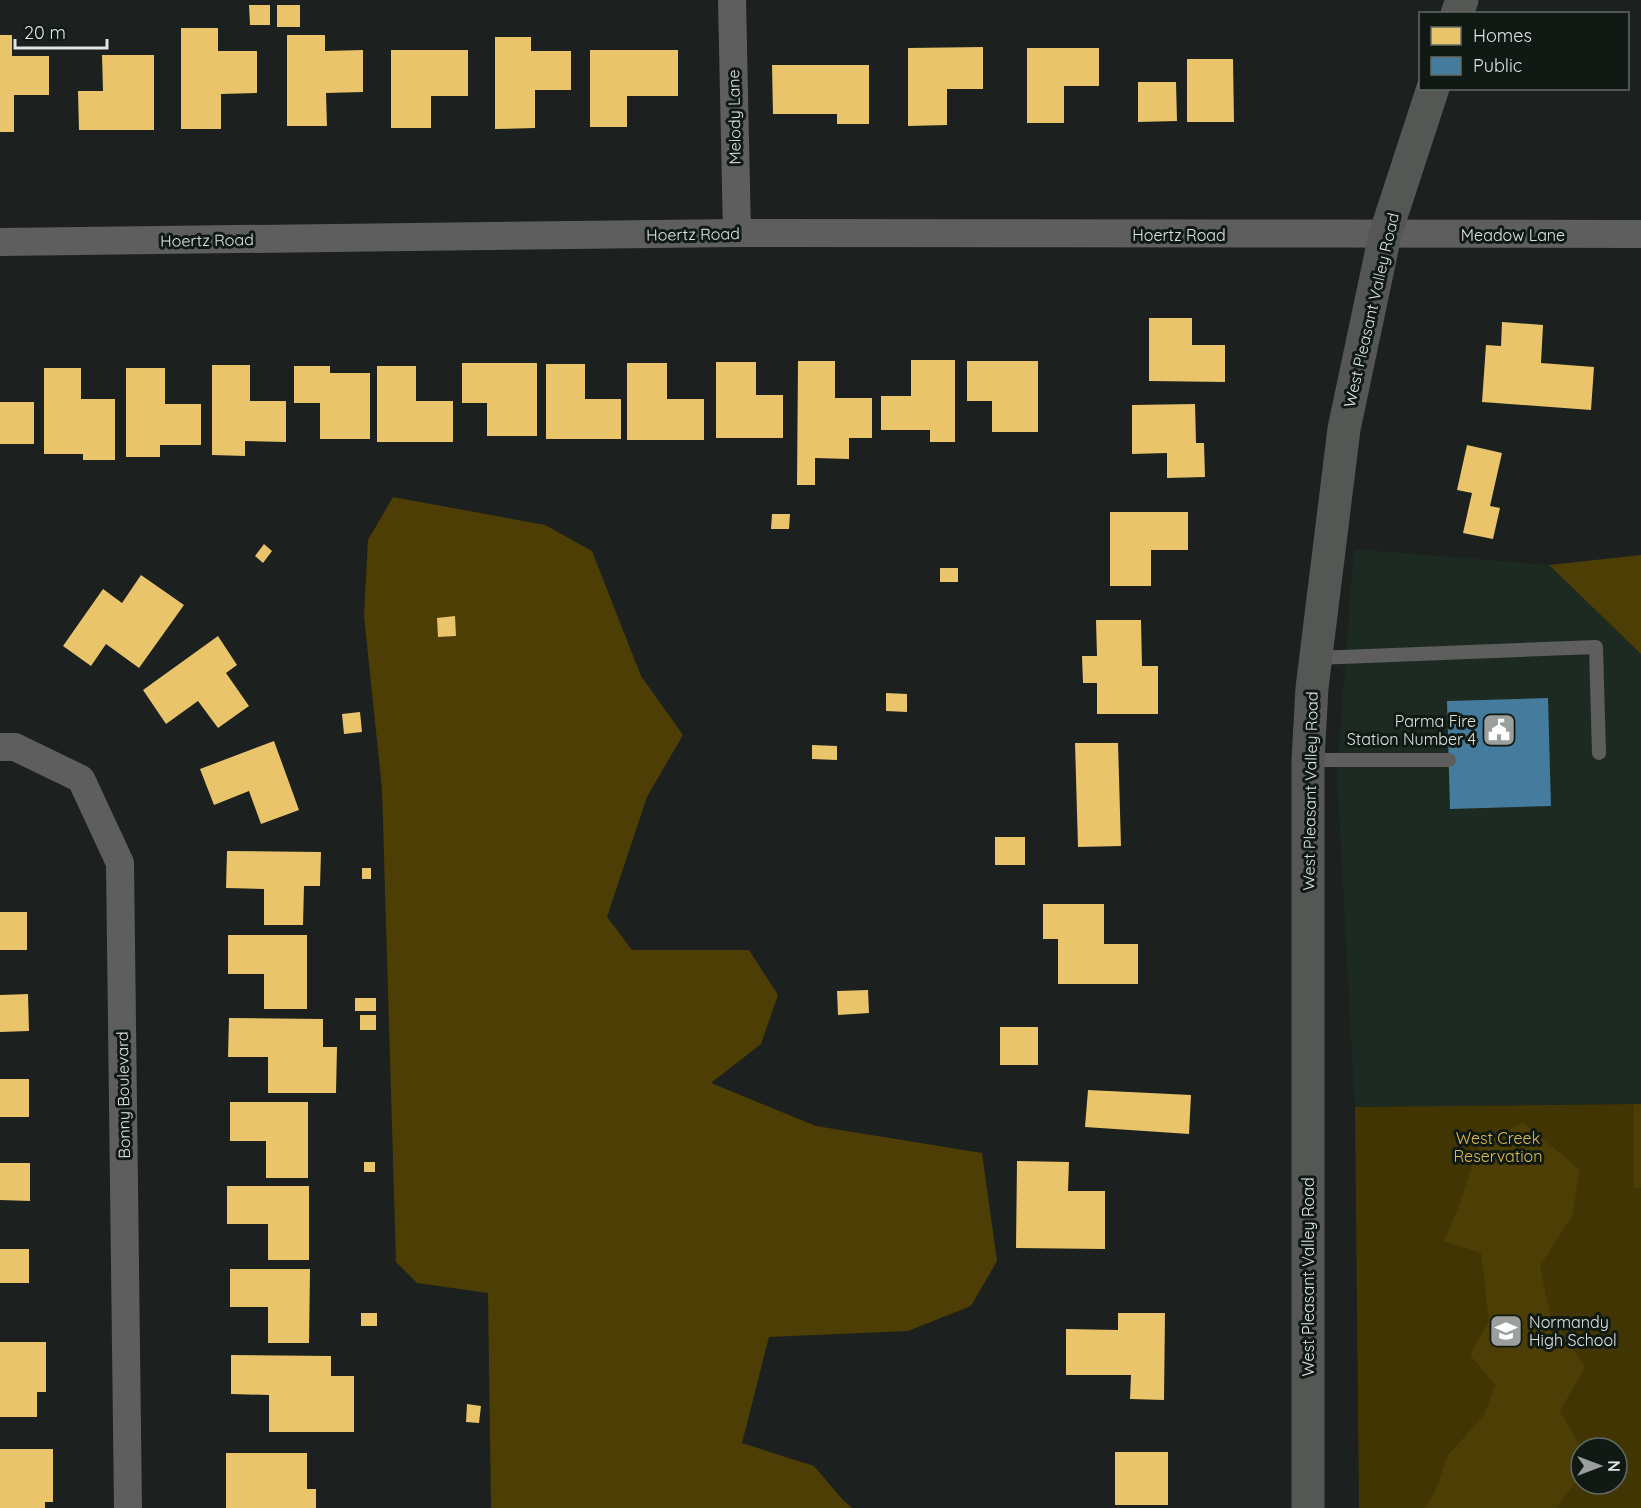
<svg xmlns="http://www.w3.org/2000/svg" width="1641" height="1508" viewBox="0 0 1641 1508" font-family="Quicksand,sans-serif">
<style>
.built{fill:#1c2a22}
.green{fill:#423504;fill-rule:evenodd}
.forest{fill:#4d3e05}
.homes{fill:#e9c46a}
.public{fill:#457b9d}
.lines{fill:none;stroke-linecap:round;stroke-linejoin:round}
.service{stroke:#5d5e5d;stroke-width:14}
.minor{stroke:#5d5e5d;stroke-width:28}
.secondary{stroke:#555755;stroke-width:33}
.labels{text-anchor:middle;stroke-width:6;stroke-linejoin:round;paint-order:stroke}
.street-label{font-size:16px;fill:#dfe5e2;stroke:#101914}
.poi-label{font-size:16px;fill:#dfe5e2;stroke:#101914;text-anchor:end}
.park-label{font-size:16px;fill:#debc53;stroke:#101914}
</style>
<rect width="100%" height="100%" fill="#1c201e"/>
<polygon class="built" points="1354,549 1549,565 1641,654 1641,1104 1355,1107 1337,775"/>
<path class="green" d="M1641,1104V1508H1359L1355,1107ZM1581,1448H1617V1484H1581Z"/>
<g class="forest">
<polygon points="393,497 545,525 592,551 641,676 683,735 647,797 607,917 632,950 749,950 778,995 761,1044 711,1083 816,1126 982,1153 997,1261 971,1306 908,1331 769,1337 742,1443 814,1466 843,1500 852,1508 491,1508 488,1293 417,1283 396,1262 382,789 364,616 368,540"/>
<polygon points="1641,555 1641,654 1549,565"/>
<polygon points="1641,1104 1641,1188 1634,1188 1634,1104"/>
<polygon points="1523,1122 1580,1170 1572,1216 1540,1266 1550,1315 1585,1367 1560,1411 1581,1448 1581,1474 1557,1508 1425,1508 1434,1494 1448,1455 1484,1415 1495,1385 1470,1355 1489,1321 1481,1253 1444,1241 1460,1203 1478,1148"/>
</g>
<g class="homes">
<polygon points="249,5 270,5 270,25 250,25"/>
<rect x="277" y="5" width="23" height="22"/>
<polygon points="181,28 218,28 218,51 257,51 257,93 221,94 221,129 181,129"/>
<polygon points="0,35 12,35 12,56 49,56 49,95 14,95 14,132 0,132"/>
<polygon points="287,35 325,35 325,51 363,50 363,92 326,93 327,126 287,126"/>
<polygon points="495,37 531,37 531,51 571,51 571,90 535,90 535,128 495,129"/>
<polygon points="983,47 983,89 947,89 947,125 908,126 908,48"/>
<polygon points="1027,48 1099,48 1099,86 1064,86 1064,123 1027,123"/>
<polygon points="391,50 468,50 468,96 431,96 431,128 391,128"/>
<polygon points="590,50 678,50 678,96 627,96 627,127 590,127"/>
<polygon points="102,55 154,55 154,130 79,130 78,91 103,91"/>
<polygon points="1187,59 1233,59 1234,122 1187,122"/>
<polygon points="772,65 869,65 869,124 837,124 837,114 773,114"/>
<polygon points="1138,82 1176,82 1177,121 1138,122"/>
<polygon points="1149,318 1192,318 1192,345 1225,345 1225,382 1149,381"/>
<polygon points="1502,322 1543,325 1541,363 1594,367 1591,410 1482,402 1486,345 1501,346"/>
<polygon points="911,360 955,360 955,442 930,442 930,430 881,430 881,396 911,396"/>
<polygon points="798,361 835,361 835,398 872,398 872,438 849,438 849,459 815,458 815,485 797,485"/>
<polygon points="967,361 1038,361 1038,432 992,432 992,401 967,401"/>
<polygon points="716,362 756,362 756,395 783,395 783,438 716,438"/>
<polygon points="462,363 537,363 537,436 487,436 487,403 462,403"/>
<polygon points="627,363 667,363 667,399 704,399 704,440 627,440"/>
<polygon points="546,364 585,364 585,399 621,399 621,439 546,439"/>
<polygon points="212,365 250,365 250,401 286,401 286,442 245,441 245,456 212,455"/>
<polygon points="294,366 330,366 330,373 370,373 370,439 320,439 320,403 294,403"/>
<polygon points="377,366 416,366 416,401 453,401 453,442 377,442"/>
<polygon points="44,368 81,368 81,399 115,399 115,460 83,460 83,454 44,454"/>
<polygon points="126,368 165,368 165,404 201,404 201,445 160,445 160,457 126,457"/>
<rect x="0" y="402" width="34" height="42"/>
<polygon points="1195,404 1196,443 1204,443 1205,477 1167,478 1167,453 1132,454 1132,405"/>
<polygon points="1467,445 1502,453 1490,506 1500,508 1493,539 1463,533 1472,493 1457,490"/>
<polygon points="1110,512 1188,512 1188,550 1151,550 1151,586 1110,586"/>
<polygon points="772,514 790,514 789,529 771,529"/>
<polygon points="264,544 272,551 263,563 255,556"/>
<rect x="940" y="568" width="18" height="14"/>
<polygon points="141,575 184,605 139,668 106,644 91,666 63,646 103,589 122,603"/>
<polygon points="455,616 456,636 438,637 437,618"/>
<polygon points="1096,620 1141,620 1142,666 1158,666 1158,714 1097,714 1097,683 1083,683 1082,656 1097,656"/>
<polygon points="218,636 237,665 226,673 249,706 218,728 198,701 166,724 143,690"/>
<polygon points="886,693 907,694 907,712 886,711"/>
<polygon points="360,712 362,732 344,734 342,714"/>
<polygon points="274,741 299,810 261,824 249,791 214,805 200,769"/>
<polygon points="1075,743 1118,743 1121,846 1078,847"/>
<polygon points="812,745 837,746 837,760 812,759"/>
<rect x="995" y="837" width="30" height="28"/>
<polygon points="227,851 321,852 320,886 304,886 303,925 264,925 264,889 226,888"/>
<rect x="362" y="868" width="9" height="11"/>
<polygon points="1043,904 1104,904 1104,944 1138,944 1138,984 1058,984 1058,939 1043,939"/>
<rect x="0" y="912" width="27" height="38"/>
<polygon points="228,935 307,935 307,1009 264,1009 264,974 228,974"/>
<polygon points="868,990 869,1013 838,1015 837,991"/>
<polygon points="28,994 29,1031 0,1032 0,995"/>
<rect x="355" y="998" width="21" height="13"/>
<rect x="360" y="1015" width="16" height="15"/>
<polygon points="229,1018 323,1019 323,1047 337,1047 336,1093 268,1093 268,1057 228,1057"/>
<rect x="1000" y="1027" width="38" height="38"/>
<rect x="0" y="1079" width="29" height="38"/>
<polygon points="1088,1090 1191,1095 1189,1134 1085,1127"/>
<polygon points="230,1102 308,1102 308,1178 266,1178 266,1141 230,1141"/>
<polygon points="1017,1161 1069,1162 1068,1191 1105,1191 1105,1249 1016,1248"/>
<rect x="364" y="1162" width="11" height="10"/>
<polygon points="0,1163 30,1163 30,1201 0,1200"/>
<polygon points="227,1186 309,1186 309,1260 268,1260 268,1224 227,1224"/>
<rect x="0" y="1249" width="29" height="34"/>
<polygon points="230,1269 310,1269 309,1343 268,1343 268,1307 230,1307"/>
<rect x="361" y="1313" width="16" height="13"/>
<polygon points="1118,1313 1165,1313 1164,1400 1130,1399 1131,1375 1066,1375 1066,1329 1118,1330"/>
<polygon points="0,1342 46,1342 46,1392 37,1392 37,1417 0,1417"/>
<polygon points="231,1355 331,1356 331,1376 354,1376 354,1432 269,1432 269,1395 231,1394"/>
<polygon points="467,1404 481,1406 479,1423 466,1422"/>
<polygon points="0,1449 53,1449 53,1502 45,1502 45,1508 0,1508"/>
<rect x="1115" y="1452" width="53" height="53"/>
<polygon points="226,1453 307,1453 307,1489 316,1489 316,1508 226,1508"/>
</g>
<polygon class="public" points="1548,698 1551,806 1450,809 1447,701"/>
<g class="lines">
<g class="service">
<polyline points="1316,658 1596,647 1599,753"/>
<polyline points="1308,760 1449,760"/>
</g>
<g class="minor">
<polyline points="732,0 737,233"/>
<polyline points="0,242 737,233 1641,234"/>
<polyline points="0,747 15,747 81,779 120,863 128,1508"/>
</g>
<g class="secondary">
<polyline points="1457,14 1462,0"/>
<polyline points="1308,1508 1308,760 1312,688 1344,429 1385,235 1433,88"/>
</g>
</g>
<defs>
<symbol id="civic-square" viewBox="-11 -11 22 22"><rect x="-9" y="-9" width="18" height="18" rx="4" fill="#9ba09d" stroke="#101914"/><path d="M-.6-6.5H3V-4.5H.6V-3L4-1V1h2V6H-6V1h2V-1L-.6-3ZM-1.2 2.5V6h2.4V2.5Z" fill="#fff"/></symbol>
<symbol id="school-square" viewBox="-11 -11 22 22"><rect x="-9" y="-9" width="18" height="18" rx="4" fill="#9ba09d" stroke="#101914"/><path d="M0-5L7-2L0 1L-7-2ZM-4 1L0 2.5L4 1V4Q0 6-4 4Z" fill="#fff"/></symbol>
</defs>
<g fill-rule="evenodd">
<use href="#civic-square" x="1480" y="711" width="38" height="38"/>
<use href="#school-square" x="1487" y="1312" width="38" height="38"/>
</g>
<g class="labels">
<g class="street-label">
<text transform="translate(734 117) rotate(-91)" y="6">Melody Lane</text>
<text transform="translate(693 234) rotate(-1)" y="6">Hoertz Road</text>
<text x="1179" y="241">Hoertz Road</text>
<text x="1513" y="241">Meadow Lane</text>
<text transform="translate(207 240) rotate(-1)" y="6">Hoertz Road</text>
<text transform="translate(1371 310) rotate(-77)" y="6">West Pleasant Valley Road</text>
<text transform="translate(1310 791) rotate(-89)" y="6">West Pleasant Valley Road</text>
<text transform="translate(123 1095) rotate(-91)" y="6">Bonny Boulevard</text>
<text transform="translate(1308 1277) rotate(-90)" y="6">West Pleasant Valley Road</text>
</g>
<g class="poi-label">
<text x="1476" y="727">Parma Fire<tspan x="1476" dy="18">Station Number 4</tspan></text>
<text x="1529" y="1328" text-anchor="start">Normandy<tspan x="1529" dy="18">High School</tspan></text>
</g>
<g class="park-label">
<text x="1498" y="1144">West Creek<tspan x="1498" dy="18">Reservation</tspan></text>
</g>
</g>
<rect x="1419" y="12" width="210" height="78" fill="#101914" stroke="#636b66" stroke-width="1.5"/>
<rect x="1431" y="27" width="30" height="18" fill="#e9c46a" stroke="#636b66" stroke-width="1.5"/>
<text x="1473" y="42" font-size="18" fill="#dfe5e2">Homes</text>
<rect x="1431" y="57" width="30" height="18" fill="#457b9d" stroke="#636b66" stroke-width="1.5"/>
<text x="1473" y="72" font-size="18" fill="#dfe5e2">Public</text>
<g transform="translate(1599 1466) rotate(90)"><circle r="28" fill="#101914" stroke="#636b66" stroke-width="1.5"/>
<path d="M0-4.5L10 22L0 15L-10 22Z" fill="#9ba09d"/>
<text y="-9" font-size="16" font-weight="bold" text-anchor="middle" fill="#dfe5e2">N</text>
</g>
<path d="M15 39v9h92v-9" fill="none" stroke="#dfe5e2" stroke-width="3"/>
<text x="24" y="39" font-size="18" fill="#dfe5e2" stroke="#101914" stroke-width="4.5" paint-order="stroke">20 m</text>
</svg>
